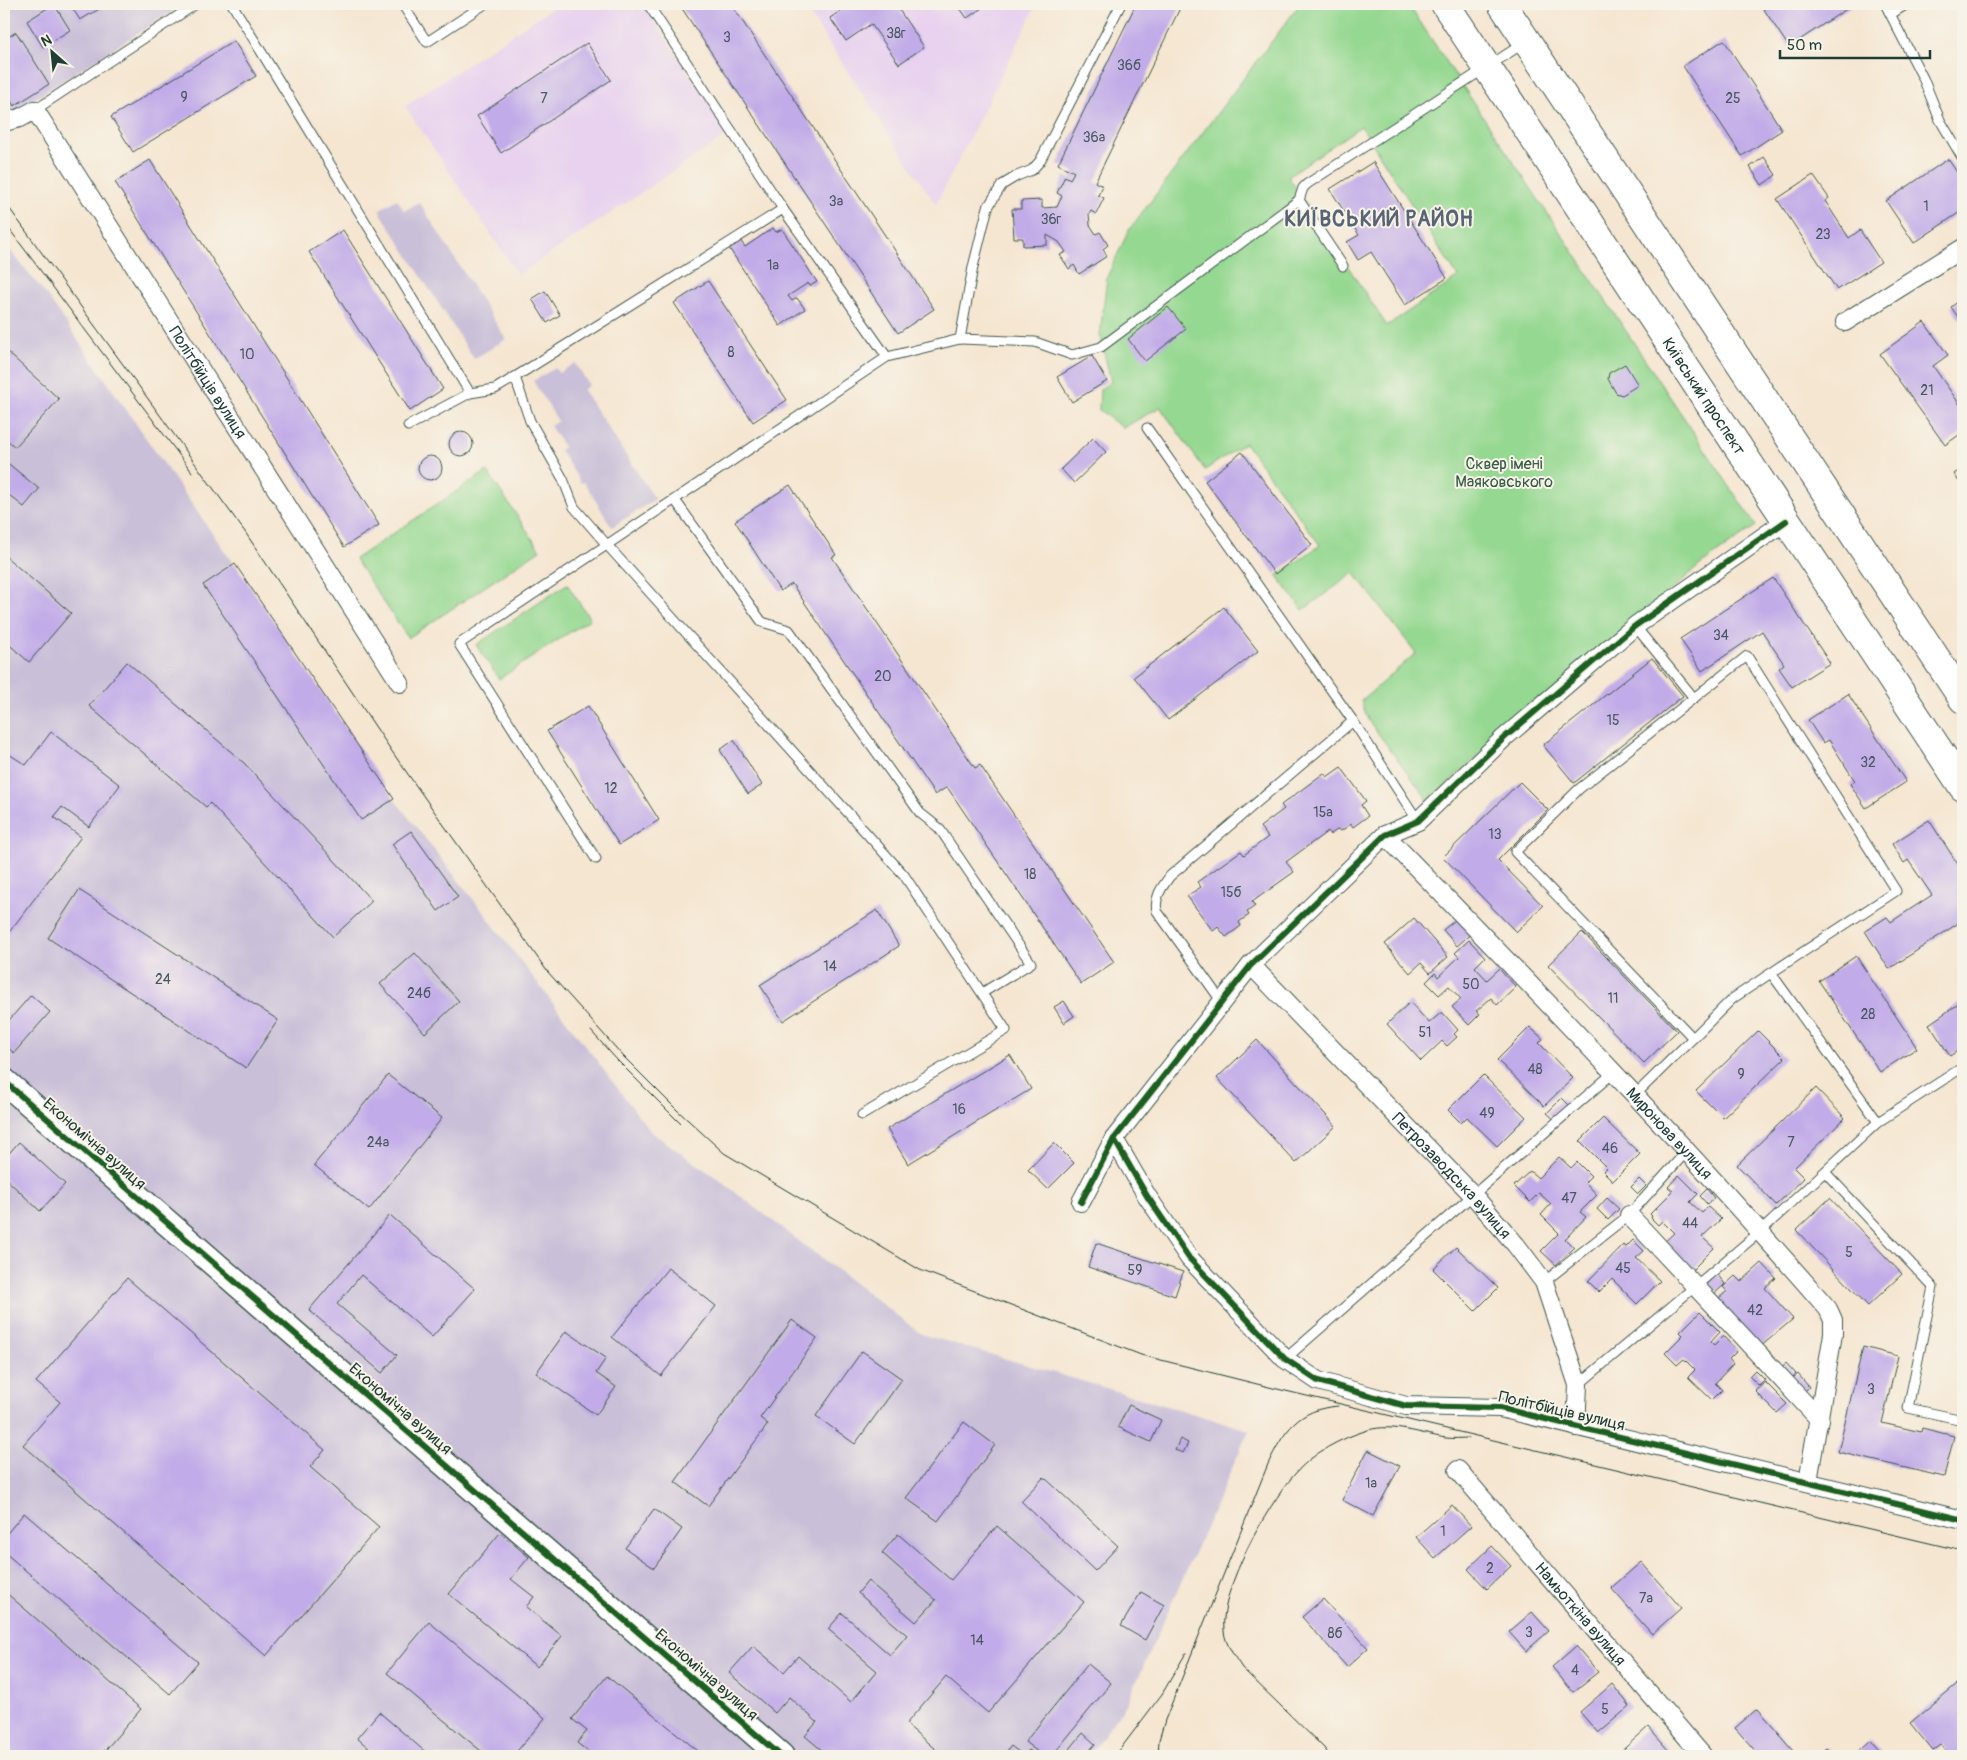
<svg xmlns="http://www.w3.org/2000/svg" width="1967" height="1760" viewBox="0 0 1967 1760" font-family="Pangolin,sans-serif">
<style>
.built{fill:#e8d2ef}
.industrial{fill:#c9bfd8}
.green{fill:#95d891;stroke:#5a8a62;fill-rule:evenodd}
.building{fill:#c1abe8}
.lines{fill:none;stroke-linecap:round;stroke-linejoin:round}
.lane-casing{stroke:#3f564c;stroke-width:11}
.street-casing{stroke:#3f564c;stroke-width:20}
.secondary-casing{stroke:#3f564c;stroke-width:28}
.primary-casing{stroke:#3f564c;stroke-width:30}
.lane{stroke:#fff;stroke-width:9}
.street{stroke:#fff;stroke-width:18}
.secondary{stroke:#fff;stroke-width:25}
.primary{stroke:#fff;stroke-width:28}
.tram{stroke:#1f3d34;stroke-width:1}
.cycleway-casing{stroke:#f7f3e8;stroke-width:9}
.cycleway{stroke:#1b5e20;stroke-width:6}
.labels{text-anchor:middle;stroke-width:4;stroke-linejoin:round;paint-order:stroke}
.number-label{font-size:14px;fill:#485861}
.street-label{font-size:16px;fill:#1f3d34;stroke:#f7f3e8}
.park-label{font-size:16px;fill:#375c47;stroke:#f7f3e8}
.district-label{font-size:21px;font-weight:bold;letter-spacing:1px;fill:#586473;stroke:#f7f3e8}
</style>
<rect width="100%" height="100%" fill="#f7f3e8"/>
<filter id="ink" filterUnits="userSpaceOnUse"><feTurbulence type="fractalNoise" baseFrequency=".02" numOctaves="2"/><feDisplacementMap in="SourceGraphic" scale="10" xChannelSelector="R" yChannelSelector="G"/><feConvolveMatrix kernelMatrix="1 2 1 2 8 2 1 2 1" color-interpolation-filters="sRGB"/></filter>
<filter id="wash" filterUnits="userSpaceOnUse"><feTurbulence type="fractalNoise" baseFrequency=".0096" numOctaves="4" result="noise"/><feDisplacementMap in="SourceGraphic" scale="20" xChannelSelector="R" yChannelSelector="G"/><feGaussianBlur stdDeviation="1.12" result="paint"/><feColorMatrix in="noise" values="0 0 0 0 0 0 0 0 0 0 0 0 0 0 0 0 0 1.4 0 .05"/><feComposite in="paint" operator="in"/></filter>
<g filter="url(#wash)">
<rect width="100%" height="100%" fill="#f5e6d1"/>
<g class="built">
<polygon points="558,4 643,4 729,134 518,275 405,106"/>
<polygon points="803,4 1037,4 936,205"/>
</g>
<g class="industrial">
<polygon points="4,4 184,4 4,118"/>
<polygon points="397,199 404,211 419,202 506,339 474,359 379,210"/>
<polygon points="4,243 45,293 228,556 394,799 488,918 651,1132 718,1179 921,1334 1249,1430 1127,1703 1089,1756 4,1756"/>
<polygon points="575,363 589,385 583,390 655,499 612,527 584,482 581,483 560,450 564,447 550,426 558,421 533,381 555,368 559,373"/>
</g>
<g class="green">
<path d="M1300,4H1408L1756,526L1699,566L1428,800L1368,720L1361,701L1416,653L1354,573L1303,610L1277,576L1320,545L1245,443L1205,470L1160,407L1123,428L1099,410L1100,389L1111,382L1100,335L1107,277L1129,230ZM1361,126L1458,277L1387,326L1288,176Z"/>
<polygon points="487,471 540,550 408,638 355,559"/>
<polygon points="567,584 590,619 499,679 476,645"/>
</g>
<g id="blocks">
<g class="building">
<polygon points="54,4 70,30 43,47 27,21"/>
<polygon points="70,4 108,4 80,20"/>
<polygon points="679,4 731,4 934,309 898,333"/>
<polygon points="851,4 902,4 897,7 924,47 899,64 871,24 846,41 830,18"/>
<polygon points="957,4 988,4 967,18"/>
<polygon points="1136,4 1182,4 1095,182 1103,186 1098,195 1104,198 1096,214 1091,211 1089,214 1090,225 1096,234 1100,232 1108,245 1103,249 1107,256 1079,274 1074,265 1069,269 1060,255 1066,252 1059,242 1047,235 1047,245 1023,246 1023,238 1014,238 1012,209 1021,209 1021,201 1042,200 1042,208 1057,207 1062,196 1057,193 1065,176 1070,179 1074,172 1058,164"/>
<polygon points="1770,4 1854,4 1789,47 1763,8"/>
<polygon points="16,32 49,84 14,106 4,90 4,40"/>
<polygon points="1724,40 1782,130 1742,156 1683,66"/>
<polygon points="234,41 256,76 133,152 111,117"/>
<polygon points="587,43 611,80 501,153 477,116"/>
<polygon points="1764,157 1776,175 1762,185 1750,167"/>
<polygon points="1948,159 1963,181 1963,210 1914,243 1886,201"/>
<polygon points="150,160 379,525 344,547 115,182"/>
<polygon points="1373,162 1447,278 1405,305 1371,252 1358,260 1347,242 1359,235 1330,189"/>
<polygon points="1813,175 1829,198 1825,201 1849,238 1860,230 1881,262 1837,290 1777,199"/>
<polygon points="773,228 776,232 782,229 817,282 810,286 808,283 788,296 792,301 797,298 805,309 780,326 729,248 740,240 745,247"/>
<polygon points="343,230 443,389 410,411 309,252"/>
<polygon points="708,281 787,400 753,422 674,303"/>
<polygon points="545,291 560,315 547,323 532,299"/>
<polygon points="1963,298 1963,324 1951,307"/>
<polygon points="1168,307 1186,329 1145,361 1128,339"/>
<polygon points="1924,322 1948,355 1933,366 1963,409 1963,432 1945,445 1880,354"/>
<polygon points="4,349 59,399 15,447 4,437"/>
<polygon points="1092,356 1107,381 1072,402 1057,377"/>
<polygon points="1625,364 1638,385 1622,395 1616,393 1608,379 1609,373"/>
<circle cx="461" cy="444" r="12"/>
<polygon points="1093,438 1106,452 1074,483 1061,469"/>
<polygon points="1242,452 1312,545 1275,574 1205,481"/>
<circle cx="430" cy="468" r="12"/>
<polygon points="4,460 39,489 24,507 4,491"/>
<polygon points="1963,468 1963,488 1954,474"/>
<polygon points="790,485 836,555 832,557 975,768 980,765 1114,962 1081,984 947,787 935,795 792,584 780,591 735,521"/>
<polygon points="4,555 71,613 29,662 4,640"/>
<polygon points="235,564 394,799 361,820 203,585"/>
<polygon points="1773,578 1830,663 1792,687 1779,668 1784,664 1762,631 1702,671 1680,639"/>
<polygon points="1224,607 1258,651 1168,720 1134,677"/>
<polygon points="1652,658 1683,696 1574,783 1543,745"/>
<polygon points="127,662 244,763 372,901 333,937 210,803 206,807 89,706"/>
<polygon points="1848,694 1906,782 1866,808 1850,784 1855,781 1829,740 1823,743 1808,720"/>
<polygon points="588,706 659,820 619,845 547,731"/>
<polygon points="51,732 120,785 89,827 62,807 54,817 81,837 4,939 4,751 26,765"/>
<polygon points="734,740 762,785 748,794 720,750"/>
<polygon points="1341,767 1366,801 1361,805 1368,816 1353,827 1351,824 1341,831 1338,829 1330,835 1328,831 1286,862 1294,872 1252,902 1255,906 1247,912 1249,915 1239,922 1241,926 1226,937 1218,927 1213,931 1187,896 1201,887 1197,882 1241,851 1244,855 1268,837 1260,827 1284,809 1281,805 1324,773 1327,777"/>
<polygon points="1520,782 1548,810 1498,860 1543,906 1516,932 1443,857"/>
<polygon points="1929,820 1963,872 1963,920 1889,969 1865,931 1887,917 1891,922 1932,895 1908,860 1904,863 1892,844"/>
<polygon points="411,831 458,897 438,911 392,844"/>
<polygon points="79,890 278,1020 246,1068 48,938"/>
<polygon points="877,910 899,946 783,1021 760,985"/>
<polygon points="1460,916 1473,932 1457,946 1443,930"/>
<polygon points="1414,918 1448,957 1430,973 1421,963 1410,973 1385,944"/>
<polygon points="1582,932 1677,1031 1644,1063 1548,965"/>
<polygon points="1469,940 1485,957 1475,967 1487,980 1499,969 1516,987 1497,1005 1491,998 1476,1011 1480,1014 1469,1025 1452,1007 1461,999 1449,986 1439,995 1426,982 1435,973 1438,977 1459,957 1455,953"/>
<polygon points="415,953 459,1001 425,1033 380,984"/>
<polygon points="1856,956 1917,1048 1880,1072 1819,981"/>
<polygon points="31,995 50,1012 14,1053 4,1044 4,1026"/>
<polygon points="1064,1001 1074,1016 1064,1023 1054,1007"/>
<polygon points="1963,1001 1963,1047 1950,1056 1929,1024"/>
<polygon points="1410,1002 1429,1023 1442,1012 1458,1030 1454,1034 1457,1037 1447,1046 1442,1041 1421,1061 1387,1024"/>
<polygon points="1530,1027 1543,1039 1539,1043 1573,1078 1544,1106 1497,1060"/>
<polygon points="1758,1031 1785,1058 1723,1118 1696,1091"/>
<polygon points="1257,1040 1336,1126 1296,1163 1217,1078"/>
<polygon points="1010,1055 1031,1089 908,1164 887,1129"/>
<polygon points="388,1075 442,1118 369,1210 314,1165"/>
<polygon points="1483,1075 1526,1117 1497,1146 1467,1117 1461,1123 1448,1110"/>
<polygon points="1816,1088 1845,1118 1794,1168 1804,1178 1776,1205 1737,1165"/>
<polygon points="1562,1098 1570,1106 1555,1120 1547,1113"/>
<polygon points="1603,1118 1640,1154 1613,1181 1603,1171 1607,1168 1580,1141"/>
<polygon points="19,1142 65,1184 40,1211 4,1177 4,1159"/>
<polygon points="1054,1143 1074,1163 1048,1189 1028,1170"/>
<polygon points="1559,1157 1571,1168 1577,1162 1591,1176 1585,1182 1597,1195 1580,1212 1586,1217 1565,1239 1574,1248 1556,1265 1541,1251 1559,1233 1541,1215 1551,1204 1539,1193 1530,1202 1514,1186 1530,1171 1538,1178"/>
<polygon points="1679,1175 1698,1194 1690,1202 1702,1213 1708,1207 1721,1219 1702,1237 1714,1248 1689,1273 1661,1245 1674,1233 1662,1221 1658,1225 1651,1218 1652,1216 1650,1214 1673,1191 1668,1187"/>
<polygon points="1639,1179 1646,1186 1638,1194 1631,1187"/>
<polygon points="1707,1189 1714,1198 1707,1204 1700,1196"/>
<polygon points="1607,1198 1619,1209 1608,1220 1597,1209"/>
<polygon points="1830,1198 1902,1274 1868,1306 1796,1230"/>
<polygon points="390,1215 475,1289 432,1337 361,1275 337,1304 397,1355 382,1373 309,1310"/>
<polygon points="1633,1240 1644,1251 1636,1258 1660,1281 1637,1304 1612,1279 1599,1292 1588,1281 1623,1245 1626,1247"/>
<polygon points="1096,1243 1183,1272 1175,1296 1088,1267"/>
<polygon points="1456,1247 1498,1288 1475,1311 1433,1269"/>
<polygon points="1762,1263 1776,1278 1765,1288 1793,1319 1759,1348 1716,1301 1727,1291 1723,1287 1735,1276 1741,1282"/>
<polygon points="668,1268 716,1306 661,1376 612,1337"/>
<polygon points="1717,1274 1725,1284 1712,1296 1703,1287"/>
<polygon points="127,1278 325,1450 310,1467 379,1527 266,1656 23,1445 60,1402 36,1382"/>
<polygon points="1700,1312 1720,1332 1711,1342 1714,1345 1723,1336 1737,1351 1729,1359 1733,1364 1715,1383 1722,1390 1712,1400 1688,1377 1695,1370 1684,1359 1677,1365 1665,1353 1683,1335 1680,1332"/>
<polygon points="792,1320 817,1338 760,1418 768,1424 708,1506 675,1482"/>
<polygon points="566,1331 606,1358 596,1373 616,1387 596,1415 536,1373"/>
<polygon points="1863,1347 1898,1356 1882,1423 1921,1432 1922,1428 1954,1436 1944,1477 1838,1452"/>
<polygon points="862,1351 902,1379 855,1444 816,1416"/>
<polygon points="1786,1363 1796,1374 1788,1381 1778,1370"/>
<polygon points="1755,1370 1765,1380 1759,1386 1749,1376"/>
<polygon points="1798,1374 1809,1387 1801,1395 1789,1381"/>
<polygon points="1765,1382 1787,1404 1777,1413 1755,1391"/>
<polygon points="1129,1405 1161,1420 1151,1442 1118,1427"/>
<polygon points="964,1422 995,1445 938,1521 906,1498"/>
<polygon points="1180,1439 1188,1443 1183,1453 1175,1450"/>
<polygon points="1368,1450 1400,1466 1373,1516 1342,1500"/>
<polygon points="1044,1477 1118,1546 1095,1571 1021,1501"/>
<polygon points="1452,1505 1471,1526 1435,1558 1416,1537"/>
<polygon points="654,1509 682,1529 654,1568 625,1548"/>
<polygon points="24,1513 198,1662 170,1694 4,1552 4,1537"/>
<polygon points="997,1526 1084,1602 988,1713 946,1677 906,1724 943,1756 829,1756 805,1736 817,1722 789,1697 775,1713 729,1673 753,1646 784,1672 798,1656 851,1702 877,1671 828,1629 842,1613 890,1655 907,1635 858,1593 868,1581 916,1622 936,1600 882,1553 898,1534 951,1580"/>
<polygon points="500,1533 529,1557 511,1579 534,1597 526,1607 562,1636 537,1667 449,1594"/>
<polygon points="1492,1546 1511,1566 1487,1589 1468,1569"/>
<polygon points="1641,1562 1681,1608 1652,1634 1611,1588"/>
<polygon points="4,1591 141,1709 100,1756 4,1756"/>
<polygon points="1141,1592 1164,1605 1145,1640 1121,1626"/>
<polygon points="1323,1599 1368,1648 1347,1667 1302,1617"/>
<polygon points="1532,1612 1549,1631 1526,1651 1509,1632"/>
<polygon points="429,1622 545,1718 513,1756 487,1756 387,1673"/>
<polygon points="1576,1646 1598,1672 1573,1692 1552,1667"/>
<polygon points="1088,1664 1111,1683 1052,1756 1043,1756 1025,1742"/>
<polygon points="607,1676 704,1756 594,1756 577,1743 587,1731 572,1719"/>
<polygon points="1963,1679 1963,1751 1957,1756 1951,1756 1941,1745 1933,1751 1910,1723"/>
<polygon points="1612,1684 1630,1706 1598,1733 1580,1712"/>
<polygon points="1757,1709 1794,1751 1788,1756 1760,1756 1735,1728"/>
<polygon points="379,1712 430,1756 378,1756 357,1738"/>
<polygon points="1648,1727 1669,1751 1664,1756 1619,1756 1617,1755"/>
<polygon points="1083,1733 1095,1744 1085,1756 1077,1756 1069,1750"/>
<polygon points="1871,1741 1884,1756 1854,1756"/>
<polygon points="1011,1746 1024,1756 1029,1750 1037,1756 1003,1756"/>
<polygon points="1827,1748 1834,1756 1817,1756"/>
</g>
</g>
</g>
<g filter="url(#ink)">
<use href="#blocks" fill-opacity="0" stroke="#3f564c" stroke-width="1"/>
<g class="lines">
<defs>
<g id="lane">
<polyline points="232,4 470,393"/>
<polyline points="402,4 427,42 485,4"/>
<polyline points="648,4 783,209 887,357 960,339 973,267 988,207 1002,185 1017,176 1032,170 1040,161 1121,4"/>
<polyline points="1885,4 1923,78 1940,120 1963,159"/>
<polyline points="1891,14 1907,4"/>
<polyline points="35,110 196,4"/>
<polyline points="1299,200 1303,188 1307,184 1524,43"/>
<polyline points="783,209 515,377 530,421 563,479 574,507 607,545 904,875 1006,1030 862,1115"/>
<polyline points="960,339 1035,342 1072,355 1101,347 1299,200 1343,266"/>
<polyline points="408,426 470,393 495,389 515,377"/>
<polyline points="1147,428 1353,721 1418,821"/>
<polyline points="675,500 762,622 789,630 920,813 939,828 1031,963 982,993"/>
<polyline points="1635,626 1694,698"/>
<polyline points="596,859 459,644 887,357"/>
<polyline points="1771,973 1732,999 1693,1038 1515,852 1579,789 1747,656 1896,891 1771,973 1878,1122"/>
<path d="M1222,1002L1157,911C1154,897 1162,887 1170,876L1353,721"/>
<polyline points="1634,1096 1693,1038"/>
<polyline points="1825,1172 1933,1287 1908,1408 1963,1420"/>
<polyline points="1544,1282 1629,1215 1687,1151"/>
<polyline points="1285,1359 1613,1073"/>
<polyline points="1578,1385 1761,1231 1878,1122 1963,1067"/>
</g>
<g id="street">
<path id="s1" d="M4,122L20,118L35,110L400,683"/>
<polyline points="1845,322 1963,248"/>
<path id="s2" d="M1385,835C1536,990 1686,1145 1828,1309L1833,1320V1334L1808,1481"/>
<path id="s3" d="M1251,965L1473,1195L1516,1245L1544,1282L1578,1385L1576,1427"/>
<polyline points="1114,1139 1147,1196 1189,1258 1285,1359 1318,1381 1406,1406 1500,1408 1963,1520"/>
<polyline points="1081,1202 1114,1139 1251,965 1385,835 1418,821 1504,738 1635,626 1786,521"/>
<polyline points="1629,1215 1820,1420"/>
<path id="s4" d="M1458,1470L1703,1756"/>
</g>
<polyline id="secondary" points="4,1081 781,1756"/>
<g id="primary">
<path id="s5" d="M1445,4L1963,787"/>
<polyline points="1502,4 1963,699"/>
</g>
</defs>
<use href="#lane" class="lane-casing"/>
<use href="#street" class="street-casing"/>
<use href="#secondary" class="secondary-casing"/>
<use href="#primary" class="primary-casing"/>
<use href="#lane" class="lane"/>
<use href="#street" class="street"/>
<use href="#secondary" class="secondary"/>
<use href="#primary" class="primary"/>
<g class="tram">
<polyline points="4,201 245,532 393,753 547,971 624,1057 677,1110 724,1153 920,1270 1141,1355 1273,1388 1963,1551"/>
<polyline points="4,222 192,472"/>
<polyline points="591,1031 618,1061 681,1124"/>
<polyline points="1115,1756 1162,1694 1186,1653"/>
<path d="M1158,1756L1159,1740L1165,1720L1268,1464C1284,1431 1298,1409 1338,1406"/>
<path d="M1330,1756L1324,1748L1242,1668C1235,1657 1225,1644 1224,1631C1219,1590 1267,1506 1294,1475C1312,1453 1341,1438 1368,1430C1393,1423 1421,1434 1446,1438C1454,1439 1461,1438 1469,1438"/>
</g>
<defs>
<g id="cycleway">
<polyline points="4,1081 781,1756"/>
<polyline points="1114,1139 1147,1196 1189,1258 1285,1359 1318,1381 1406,1406 1500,1408 1963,1520"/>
<polyline points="1081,1202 1114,1139 1251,965 1385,835 1418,821 1504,738 1635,626 1786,521"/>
</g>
</defs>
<use href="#cycleway" class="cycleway-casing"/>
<use href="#cycleway" class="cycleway"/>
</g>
</g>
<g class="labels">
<g class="number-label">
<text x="896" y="38">38г</text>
<text x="727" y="42">3</text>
<text x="1129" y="70">36б</text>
<text x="184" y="102">9</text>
<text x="544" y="103">7</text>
<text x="1733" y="103">25</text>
<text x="1094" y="142">36а</text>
<text x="836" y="206">3а</text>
<text x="1926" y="211">1</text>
<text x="1051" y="224">36г</text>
<text x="1823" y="239">23</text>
<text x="773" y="270">1а</text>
<text x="731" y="357">8</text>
<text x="247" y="359">10</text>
<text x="1927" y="395">21</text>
<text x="1721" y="640">34</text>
<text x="883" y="681">20</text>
<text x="1613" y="725">15</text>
<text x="1868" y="767">32</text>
<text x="611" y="793">12</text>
<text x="1323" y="817">15а</text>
<text x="1495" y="839">13</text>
<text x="1030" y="879">18</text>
<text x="1231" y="897">15б</text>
<text x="830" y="971">14</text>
<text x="163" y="984">24</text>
<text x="1471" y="989">50</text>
<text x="419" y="998">24б</text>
<text x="1613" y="1003">11</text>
<text x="1868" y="1019">28</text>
<text x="1425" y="1037">51</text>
<text x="1535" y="1074">48</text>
<text x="1741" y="1079">9</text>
<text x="959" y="1114">16</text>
<text x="1487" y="1118">49</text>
<text x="378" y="1147">24а</text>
<text x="1791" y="1147">7</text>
<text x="1610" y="1153">46</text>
<text x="1569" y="1203">47</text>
<text x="1690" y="1228">44</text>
<text x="1849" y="1257">5</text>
<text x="1623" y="1273">45</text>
<text x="1135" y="1275">59</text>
<text x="1755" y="1315">42</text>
<text x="1871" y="1394">3</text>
<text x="1371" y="1488">1а</text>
<text x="1443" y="1536">1</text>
<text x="1490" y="1573">2</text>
<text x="1646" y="1603">7а</text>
<text x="1529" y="1637">3</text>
<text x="1335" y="1638">8б</text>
<text x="977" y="1645">14</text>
<text x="1575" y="1675">4</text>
<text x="1605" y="1714">5</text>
</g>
<g class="street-label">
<text dy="6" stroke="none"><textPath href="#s1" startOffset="356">Політбійців вулиця</textPath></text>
<text dy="6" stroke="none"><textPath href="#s5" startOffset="470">Київський проспект</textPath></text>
<text dy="6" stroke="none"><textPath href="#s2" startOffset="412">Миронова вулиця</textPath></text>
<text transform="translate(95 1143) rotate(41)" y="6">Економічна вулиця</text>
<text dy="6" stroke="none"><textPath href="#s3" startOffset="291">Петрозаводська вулиця</textPath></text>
<text transform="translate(401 1408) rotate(41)" y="6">Економічна вулиця</text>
<text transform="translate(1562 1410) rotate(13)" y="6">Політбійців вулиця</text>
<text dy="6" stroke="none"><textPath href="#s4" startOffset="189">Намьоткіна вулиця</textPath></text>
<text transform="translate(707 1674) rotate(41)" y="6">Економічна вулиця</text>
</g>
<g class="park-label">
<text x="1504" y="469">Сквер імені<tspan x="1504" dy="18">Маяковського</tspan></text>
</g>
<g class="district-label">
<text x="1379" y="226">КИЇВСЬКИЙ РАЙОН</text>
</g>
</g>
<rect width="1967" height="1760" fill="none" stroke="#f7f3e8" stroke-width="20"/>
<g transform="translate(52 52) rotate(333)" stroke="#f7f3e8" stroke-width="4" paint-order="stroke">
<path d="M0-4L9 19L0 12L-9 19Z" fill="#1f3d34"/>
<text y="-8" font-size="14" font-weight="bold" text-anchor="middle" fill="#1f3d34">N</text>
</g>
<path d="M1780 50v8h150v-8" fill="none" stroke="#1f3d34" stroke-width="2.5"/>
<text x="1787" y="50" font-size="15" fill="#1f3d34" stroke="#f7f3e8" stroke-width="4" paint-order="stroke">50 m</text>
</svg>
